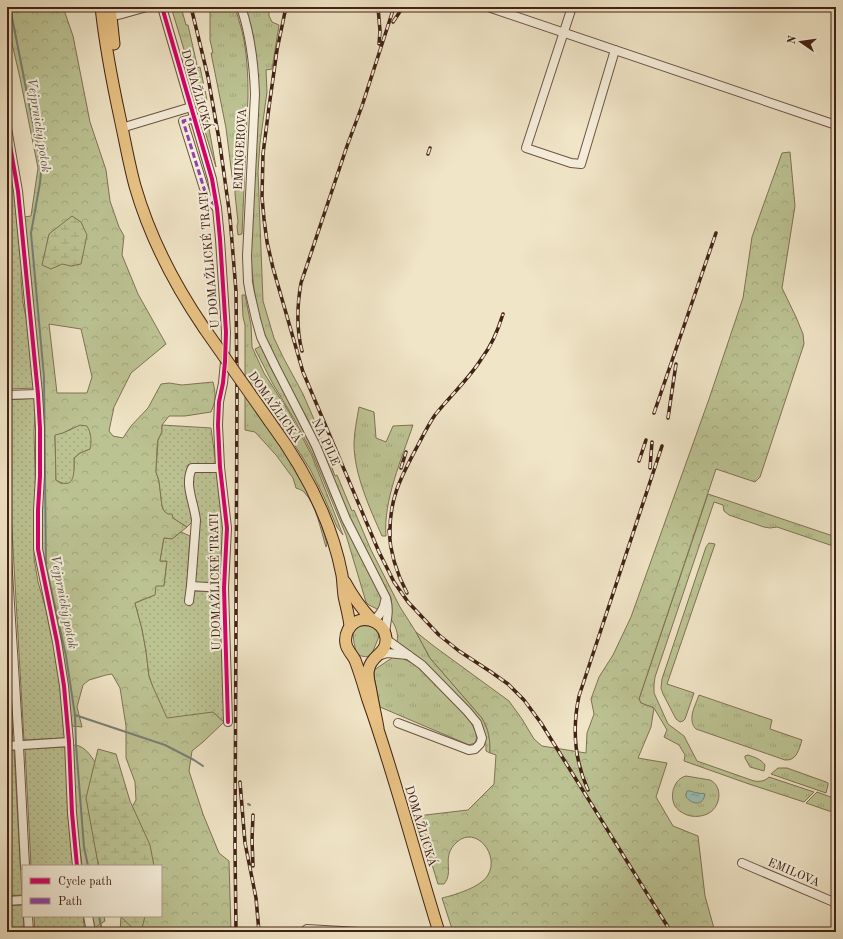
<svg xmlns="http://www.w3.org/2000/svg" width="843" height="939" viewBox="0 0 843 939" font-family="'Old Standard TT',serif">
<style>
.grass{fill:url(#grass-tufts);stroke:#807254}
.forest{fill:url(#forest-crowns);stroke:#807254;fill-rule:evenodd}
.wetland{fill:url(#wetland-marsh);stroke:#807254}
.garden{fill:url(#garden-dots);stroke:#807254}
.water{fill:url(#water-ripples);stroke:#778076}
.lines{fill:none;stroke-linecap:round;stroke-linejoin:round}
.stream{stroke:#778076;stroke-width:2}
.minor-casing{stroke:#6e5342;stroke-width:10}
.major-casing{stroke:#432215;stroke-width:13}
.minor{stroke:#f5eedb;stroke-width:8}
.major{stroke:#e8c284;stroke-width:11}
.rail-casing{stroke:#432215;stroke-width:3.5}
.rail{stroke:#f5eedb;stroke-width:2;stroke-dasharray:6;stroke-linecap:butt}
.major-bridge-casing{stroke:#432215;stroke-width:13;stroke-linecap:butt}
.major-bridge{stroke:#e8c284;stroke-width:11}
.quiet{stroke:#8e44ad;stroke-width:3;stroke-dasharray:6 3;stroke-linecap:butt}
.cycleway-casing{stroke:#f5eedb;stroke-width:6}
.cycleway{stroke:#d6006c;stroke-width:4}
.labels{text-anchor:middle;stroke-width:4;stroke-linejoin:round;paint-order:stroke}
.street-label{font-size:12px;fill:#432215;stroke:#f5eedb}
.water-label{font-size:13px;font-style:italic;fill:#5d5145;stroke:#f5eedb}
</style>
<defs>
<pattern id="grass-tufts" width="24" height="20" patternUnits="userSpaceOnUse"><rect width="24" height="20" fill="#bcc393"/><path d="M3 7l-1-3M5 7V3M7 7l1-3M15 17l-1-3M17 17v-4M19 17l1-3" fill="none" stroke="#a3a77e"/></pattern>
<pattern id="forest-crowns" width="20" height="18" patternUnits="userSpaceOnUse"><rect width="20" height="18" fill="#bcc393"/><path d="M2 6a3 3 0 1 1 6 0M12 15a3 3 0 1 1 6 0" fill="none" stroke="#a3a77e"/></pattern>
<pattern id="wetland-marsh" width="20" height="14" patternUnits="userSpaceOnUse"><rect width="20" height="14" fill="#bcc393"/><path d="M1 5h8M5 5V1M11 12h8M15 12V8" fill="none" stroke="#a3a77e"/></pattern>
<pattern id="garden-dots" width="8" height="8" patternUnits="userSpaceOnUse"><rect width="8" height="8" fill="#bcc393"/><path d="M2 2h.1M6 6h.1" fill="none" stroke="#a3a77e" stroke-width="1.8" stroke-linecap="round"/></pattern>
<pattern id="water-ripples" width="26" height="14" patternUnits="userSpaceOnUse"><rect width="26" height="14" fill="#9abfb6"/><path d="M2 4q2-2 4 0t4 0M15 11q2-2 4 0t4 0" fill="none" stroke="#7f9b93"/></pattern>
</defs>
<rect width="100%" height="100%" fill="#f0e5c7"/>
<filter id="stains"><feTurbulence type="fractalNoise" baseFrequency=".005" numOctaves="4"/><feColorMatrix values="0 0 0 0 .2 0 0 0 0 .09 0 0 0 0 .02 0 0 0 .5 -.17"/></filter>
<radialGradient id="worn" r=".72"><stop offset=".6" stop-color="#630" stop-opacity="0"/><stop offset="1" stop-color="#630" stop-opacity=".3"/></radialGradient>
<g class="grass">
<polygon points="171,7 181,7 186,25 188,25 197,65 189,66"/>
<path d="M210,7H235C237,15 240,23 242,31C247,52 248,74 248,96L242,234L238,235L237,226L238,222L235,194V189L233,184L226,128L211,53H213L210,40Z"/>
<path d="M244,7H269V16L272,22L279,25L272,69L266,70L267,92L260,143L258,172L263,301L274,338L283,357L303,394L313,417L335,476L337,475L352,511L354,510L371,550L400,607L416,632L430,658L482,718C489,731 490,738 490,753L486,751C486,741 485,733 481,723L425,663L417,656L397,642C399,634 395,624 390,618C392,611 392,606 391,598L351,521L325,458L308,420L273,356L265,336L259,316L254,289L251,261L256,121Z"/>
<polygon points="200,67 207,100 204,101 216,167 186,70"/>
<path d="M242,295H245L251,325L252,347L264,373L289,412L312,456L343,535L337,527L324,497L310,469L292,441L275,418L266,425C283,449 300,473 312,500C318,514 323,529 327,544L326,547C321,531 316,504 304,492C302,490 299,489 296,488L293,478L276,455L255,432L245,430V325L243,317Z"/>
<polygon points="261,346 272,370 285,394 313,450 337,508 380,595 382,600 379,610 369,605 366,602 346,535 312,453 293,417 273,384 255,349"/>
<path d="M359,407L374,412L376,438L386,442L393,426L413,425C402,458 383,501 386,536H382C370,509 354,474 354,444C354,432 357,419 359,407Z"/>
<path d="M708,494L836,537V547L777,527L770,528L764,527L729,515L724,511L723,505L714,502L655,677L654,685V693L668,724L684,736L697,761L754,781C760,782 765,781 769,777L814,792L804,802L749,784L684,761L685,755L679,745L664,737L667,730L654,708L641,703L639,699Z"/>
<polygon points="709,543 715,544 667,684 694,693 685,719 683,721 680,722 676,719 663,694 661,688 662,679 706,547"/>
<path d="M360,625H371L380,632L378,639L371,656C366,657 362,657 357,654C354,646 353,638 353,630Z"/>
<path d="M393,656C401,657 411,662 418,667C426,673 433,681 440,688C453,701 469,714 475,731C477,735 477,739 475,743L469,745L380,707L374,676V670L392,658Z"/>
<path d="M699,695L772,720L770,729L802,740C799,749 797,761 785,760L696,729C687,720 695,706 699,695Z"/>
<path d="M748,755C754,757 761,759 765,765L764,771L750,767L745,758V756Z"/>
<polygon points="778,768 787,768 826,782 828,783 828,785 826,793 771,774"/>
<path d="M686,776L710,780C723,786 721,806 709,813C704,816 697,817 691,816C685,815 676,810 674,804C670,794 674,779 686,776Z"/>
<polygon points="817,792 836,799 836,812 829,811 806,803"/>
</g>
<g class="forest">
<path d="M7,7H63L73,36L90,122L106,170L110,201L119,227L124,236L122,255L138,294L166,344L131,373L114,407L109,431L113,436L123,438L131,426L148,408L161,384L169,383L182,385L213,382C216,394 216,401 211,412L185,416H169L162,425V432L158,440L157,448L156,472L159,481L162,506L163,509L173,514V518L187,527L172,539L164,538L160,561H167L164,586L155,595L135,603L142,629L146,651L149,676L153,687L213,712L224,722L203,742L192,751L189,771L203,814L219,853L229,861L231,932H120L121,916H161V866H122V825L136,800L135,782L126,758V726L120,688L112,674L106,675L89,680L83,685L77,707L82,727L72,726L61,655L42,551V428L24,217L31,216L38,168L20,78L7,22ZM49,324L81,329L92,377L87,393H57ZM73,428L90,449L80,453L74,458V470L62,484L56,480L55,436L63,433Z"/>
<path d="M790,152L795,206L782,288L796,317L803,334L804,344L760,477L755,482L716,469L639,699L641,703L654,708L651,727L638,758L667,763L656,797L673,826L698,836L705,896L715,932H453L442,898C455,895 481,887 488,875C500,855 476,825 457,842C440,857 455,871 444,884H438L417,816L468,810L494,784L496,755L490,753C490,738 489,730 482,718L430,658L416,632L435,647L509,701L522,719L534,739L542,746L586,753L587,733L594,714L591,699L599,677L613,655L631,617L709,399L743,298L752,237L782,153Z"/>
<path d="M75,745C86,746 93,759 98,767V866H82L75,810L71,746Z"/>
<polygon points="90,916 104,916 105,921 93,929"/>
</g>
<g class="wetland">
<polygon points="72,216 81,222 87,235 81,264 71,266 62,264 51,269 42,265 49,234"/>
<polygon points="98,749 116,754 130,801 150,845 154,866 99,866 97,858 86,798"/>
<polygon points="120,916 145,916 141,932 137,932"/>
</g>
<g class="garden">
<polygon points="7,142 12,169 22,257 21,280 23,303 32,345 36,388 7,389"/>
<polygon points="36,398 34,432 36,509 34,558 38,582 49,620 59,664 65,738 24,740 7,443 7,400"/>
<path d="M80,425L87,426C91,433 92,440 90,449L80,453L74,458C74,471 76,492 56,480L55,435L63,433Z"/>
<polygon points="162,425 211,428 216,465 188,465 187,480 193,521 187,527 173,518 172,514 168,514 164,511 162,506 159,481 156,472 158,440 162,432"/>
<polygon points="195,470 219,472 224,528 222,583 218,585 195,583 193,491 191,475"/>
<polygon points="181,532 190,536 186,602 192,602 194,591 221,591 224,722 213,712 167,718 153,687 149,676 146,651 142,629 135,603 155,595 156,586 164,586 167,561 160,561 164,538 172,539"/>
<polygon points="7,643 13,741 7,741"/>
<polygon points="66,747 75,866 31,866 25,749"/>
<polygon points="7,750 14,750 22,895 7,896"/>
<polygon points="23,905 24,932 7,932 7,906"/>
<polygon points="34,916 83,916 85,932 35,932"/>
</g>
<path class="water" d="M687,791C691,790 694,793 698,793C701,794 702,793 705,794C703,806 693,805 686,797V794Z"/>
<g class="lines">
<g class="stream">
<polyline points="10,7 38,149 41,172 40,183 31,233 44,377 46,566 66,656 75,715 76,745 84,847 88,866"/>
<polyline points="75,715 165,745 194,760 203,766"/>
<polyline points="248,804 250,805"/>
<polyline points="99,916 102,932"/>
</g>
<defs>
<g id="minor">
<polyline points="162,7 212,179 217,208 220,239 226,332 225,362 223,383 219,402 218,425 220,467 227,528 224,588 228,722"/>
<path d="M241,7C251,36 254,64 255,94L247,256L248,282L250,293L256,319L261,337L275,366L316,446L346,519L386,598C390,612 386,621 385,634"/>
<polyline points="488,7 836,125"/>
<polyline points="572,7 526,148 571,163 581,164 615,50"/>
<polyline points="107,17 122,14 147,7"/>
<polyline points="195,118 183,121 207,198 217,208"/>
<polyline points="128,126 191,107"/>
<polyline points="7,128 18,191 38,394 40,428 40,476 38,510 38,549 57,642 64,686 69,742 72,813 77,866"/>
<polyline points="7,395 38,394"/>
<path d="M220,467L217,468H192C184,485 194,502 196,520L191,586L224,588"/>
<polyline points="7,557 19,746 25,866"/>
<polyline points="189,601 191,586"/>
<path d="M374,621C379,615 384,610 385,601"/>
<polyline points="386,639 422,665 467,711 477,723 482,738 480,744 475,749 469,750 398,723"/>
<polyline points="378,656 387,653 408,655"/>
<polyline points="7,746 69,742"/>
<polyline points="742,863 836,903"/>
<polyline points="7,901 23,900"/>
<polyline points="28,916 29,932"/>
<polyline points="88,916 91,932"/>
<polyline points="303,932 307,929 359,932"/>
</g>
<g id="major">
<path d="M101,7C105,44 112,81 120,118C125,141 129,164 135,186C150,238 174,284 204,328"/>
<polyline points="110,7 114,44"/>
<path d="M270,422C304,468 331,518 342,575C343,582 343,589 344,596C346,606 349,616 350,626"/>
<path d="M345,582C353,597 361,608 372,620"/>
<path d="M378,728C376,716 373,704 371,692C370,684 366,676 369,668C372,655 387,654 386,638C384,619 358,612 348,630C346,634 345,639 346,644C347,650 352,654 355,660C360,673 364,687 368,700C395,776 415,855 439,932"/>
</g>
</defs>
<use href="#minor" class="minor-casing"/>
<use href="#major" class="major-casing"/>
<use href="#minor" class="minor"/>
<use href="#major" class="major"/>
<defs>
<g id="rail">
<polyline points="191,7 208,77 220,145 230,217 236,291 237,390 235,846 236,932"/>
<polyline points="286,7 277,50 269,107 263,154 262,197 264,219 267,242 273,268 303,372 379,552 394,582 408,602 439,635 459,651 491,672 508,684 524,700 541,723 671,932"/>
<polyline points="378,7 380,31 379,44"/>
<polyline points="393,22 403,7"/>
<polyline points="428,154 430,148"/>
<path d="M302,351C296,328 297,306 301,283L347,146L362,106L394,7"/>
<polyline points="654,413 716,233"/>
<polyline points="668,418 676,364"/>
<polyline points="639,461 646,440"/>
<polyline points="401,468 406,452"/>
<polyline points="650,468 652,442"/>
<path d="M389,530C390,553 397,574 407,593"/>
<path d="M390,536C389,499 400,479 417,447C423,436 428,425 435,415C450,396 469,379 482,358C492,345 498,330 503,314"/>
<polyline points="240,782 245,843 256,898 259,932"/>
<path d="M588,790C574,759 572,729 579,696L662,446"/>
<polyline points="253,815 252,840 253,866"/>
</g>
</defs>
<use href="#rail" class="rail-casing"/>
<use href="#rail" class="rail"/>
<defs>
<polyline id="major-bridge" points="204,328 270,422"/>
</defs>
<use href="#major-bridge" class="major-bridge-casing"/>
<use href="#major-bridge" class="major-bridge"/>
<polyline class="quiet" points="195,118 183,121 207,198 216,206"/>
<defs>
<g id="cycleway">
<polyline points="162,7 212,179 217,208 220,239 226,332 225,362 223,383 219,402 218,425 220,467 227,528 224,588 228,722"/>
<polyline points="7,128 18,191 38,394 40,428 40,476 38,510 38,549 57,642 64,686 69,742 72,813 77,866"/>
</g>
</defs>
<use href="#cycleway" class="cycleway-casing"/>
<use href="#cycleway" class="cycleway"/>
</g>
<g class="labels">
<g class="street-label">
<text transform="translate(197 90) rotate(74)" y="4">DOMAŽLICKÁ</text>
<text transform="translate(240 149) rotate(-87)" y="4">EMINGEROVA</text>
<text transform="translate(209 260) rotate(-95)" y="4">U DOMAŽLICKÉ TRATI</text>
<text transform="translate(275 407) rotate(55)" y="4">DOMAŽLICKÁ</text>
<text transform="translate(326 442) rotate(65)" y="4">NA PILE</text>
<text transform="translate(215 582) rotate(-91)" y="4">U DOMAŽLICKÉ TRATI</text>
<text transform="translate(421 826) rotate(73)" y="4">DOMAŽLICKÁ</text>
<text transform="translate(794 872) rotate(23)" y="4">EMILOVA</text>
</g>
<g class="water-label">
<text transform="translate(40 125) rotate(81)" y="5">Vejprnický potok</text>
<text transform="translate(65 602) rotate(79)" y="5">Vejprnický potok</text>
</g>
</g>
<rect width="843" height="939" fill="none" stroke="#f0e5c7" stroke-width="24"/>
<rect x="8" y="8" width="827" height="923" fill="none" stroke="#432215" stroke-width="2"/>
<rect x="12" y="12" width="819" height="915" fill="none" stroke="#432215"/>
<rect x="22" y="865" width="140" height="52" fill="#f5eedb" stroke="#ae9c8c"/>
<rect x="30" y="878" width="20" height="6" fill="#d6006c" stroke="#ae9c8c"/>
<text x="58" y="885" font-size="12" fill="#432215">Cycle path</text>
<rect x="30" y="898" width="20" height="6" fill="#8e44ad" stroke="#ae9c8c"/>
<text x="58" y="905" font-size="12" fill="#432215">Path</text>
<g transform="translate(801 42) rotate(283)" stroke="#f5eedb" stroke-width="3" paint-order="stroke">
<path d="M0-3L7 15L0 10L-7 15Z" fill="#432215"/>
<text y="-6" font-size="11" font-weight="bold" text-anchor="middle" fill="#432215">N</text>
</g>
<rect width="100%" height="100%" filter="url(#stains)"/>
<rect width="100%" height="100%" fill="url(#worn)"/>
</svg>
